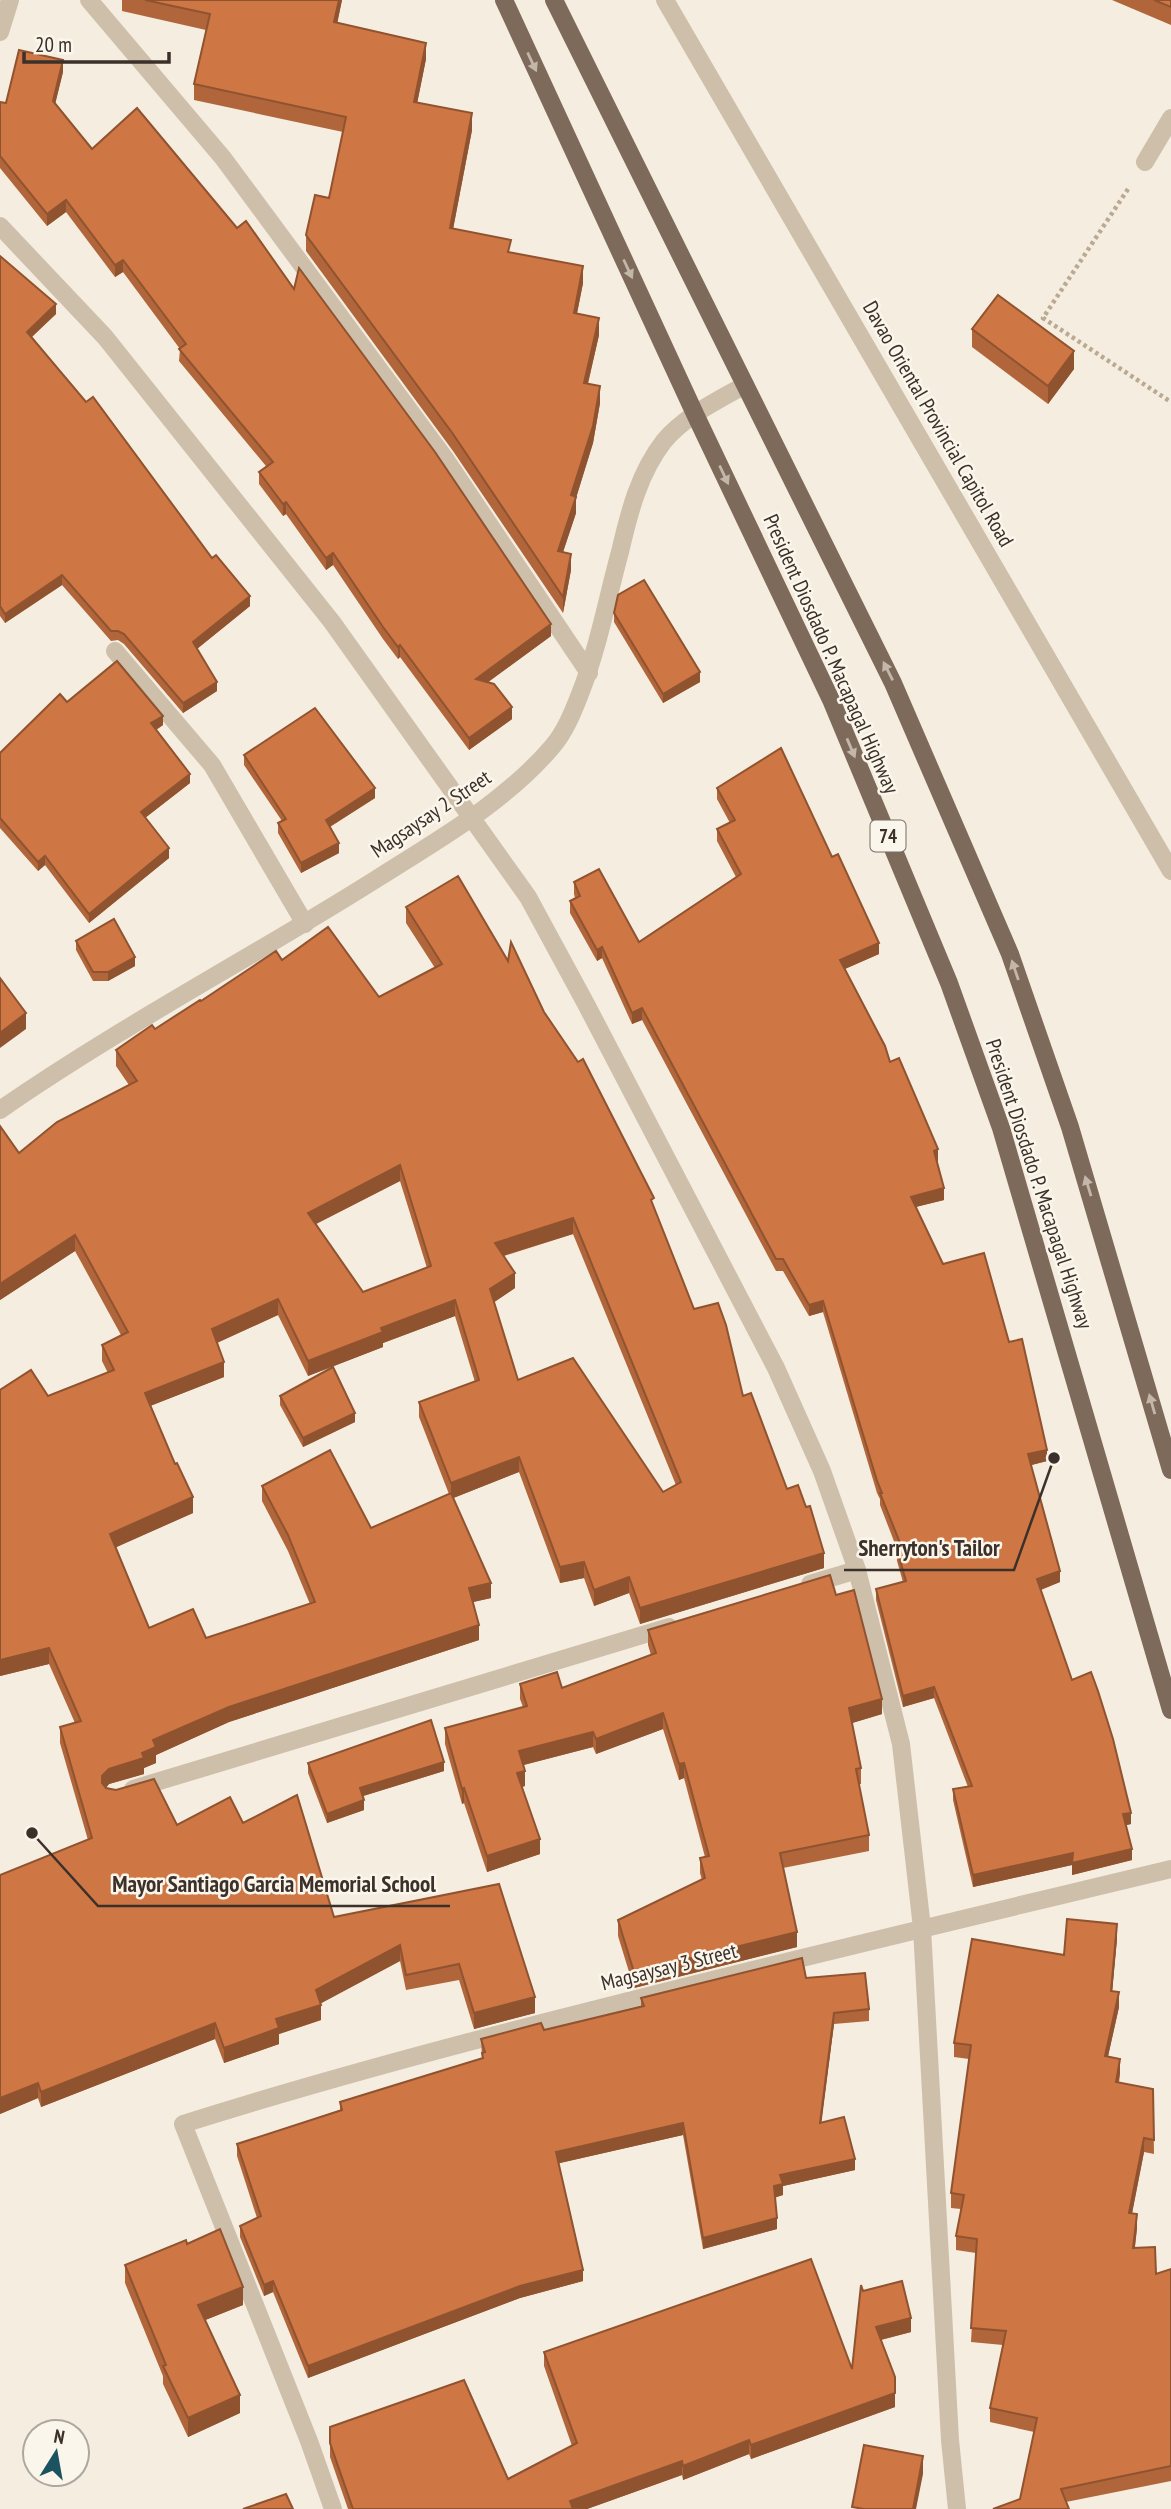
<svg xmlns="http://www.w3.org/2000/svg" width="1171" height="2509" viewBox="0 0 1171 2509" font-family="'PT Sans Narrow',sans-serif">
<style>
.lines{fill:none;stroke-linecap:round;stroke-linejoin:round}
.path{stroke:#baa993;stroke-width:4.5;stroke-dasharray:3.5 3.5;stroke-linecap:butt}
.service{stroke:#cebfaa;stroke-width:18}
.minor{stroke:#cebfaa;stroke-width:18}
.tertiary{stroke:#cebfaa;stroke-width:18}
.primary{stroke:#7e6a5a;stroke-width:18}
.wall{fill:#b1653a;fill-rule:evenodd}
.shaded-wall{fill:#905330}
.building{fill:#ce7644;stroke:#905330;stroke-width:2;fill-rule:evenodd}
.oneway{fill:#c3b7aa}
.labels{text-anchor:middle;stroke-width:5;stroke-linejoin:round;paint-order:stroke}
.shield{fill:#fbf6ec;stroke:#756c64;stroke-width:2}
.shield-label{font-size:19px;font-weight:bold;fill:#3b312a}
.street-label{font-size:21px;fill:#3b312a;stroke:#fbf6ec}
.leader{fill:none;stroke:#3b312a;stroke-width:2.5}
.callout-dot{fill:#3b312a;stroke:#fbf6ec;stroke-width:2.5}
.callout-label{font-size:23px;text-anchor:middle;font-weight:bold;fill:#3b312a;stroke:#fbf6ec;stroke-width:5;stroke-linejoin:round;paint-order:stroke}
</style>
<rect width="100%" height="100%" fill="#f5eddf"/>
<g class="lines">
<polyline class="path" points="1128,189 1043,318 1171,402"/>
<g class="service">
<polyline points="1145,162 1171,118"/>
<polyline points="115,651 212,765 305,924"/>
</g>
<g class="minor">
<polyline points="89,0 223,158 444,457 589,673"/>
<polyline points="0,32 10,0"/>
<polyline points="0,226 105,337 332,622 528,897 586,1004 776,1368 822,1471 857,1570 901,1744 922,1928 950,2440 957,2509"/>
<path d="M0,1110C121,1026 253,957 378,878C439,839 504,803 552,747C565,732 573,712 580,694C598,649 607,599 620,552C629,513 639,473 664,441C685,416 717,401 745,385"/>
<polyline points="810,1584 857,1570"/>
<polyline points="133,1789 669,1627"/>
<path d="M333,2509L309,2441L183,2124C316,2082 450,2046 585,2012C780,1962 975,1916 1171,1869"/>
</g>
<polyline class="tertiary" points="665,0 1171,871"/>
<g class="primary">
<polyline points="504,0 695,414 832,702 949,983 1001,1128 1171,1710"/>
<polyline points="554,0 893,683 1010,954 1070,1127 1171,1470"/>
</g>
</g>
<g class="wall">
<polygon points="122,0 342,0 337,23 426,59 417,103 472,130 453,229 583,283 577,313 599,335 588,384 600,403 593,443 576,498 576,513 563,552 571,570 563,613 453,451 306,251 306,235 329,198 343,132 194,100 194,84 206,30 122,11"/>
<polygon points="1112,0 1171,0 1171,25"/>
<polygon points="63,72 55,103 92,149 237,228 294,289 551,636 488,682 512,719 469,750 400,657 398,659 383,639 333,565 326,570 286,514 283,516 259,484 259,472 266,466 179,361 180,349 123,272 115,277 66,212 47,226 0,168 0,102 6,103"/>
<polygon points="0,256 56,314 32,337 250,606 197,649 217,691 183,713 124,644 118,640 111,641 62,585 5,623 0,616"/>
<polygon points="972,329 1074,369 1048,404 972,347"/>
<polygon points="614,613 700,682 663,703 614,622"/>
<polygon points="67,702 163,725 156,730 190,783 145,818 169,858 89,923 45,865 38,871 0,828 0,753"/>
<polygon points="244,755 375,798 330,827 339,853 301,873 278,833 278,823 282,821 244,765"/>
<polygon points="717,788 832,857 879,954 845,969 938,1161 937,1162 944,1200 916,1207 943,1264 1009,1342 1047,1461 1031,1465 1060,1582 1041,1590 1072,1680 1131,1824 1126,1825 1132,1860 1072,1875 1072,1865 973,1887 953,1800 953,1789 968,1787 934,1698 903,1707 876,1600 876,1589 903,1582 897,1561 897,1549 880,1505 880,1499 877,1493 823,1312 809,1316 783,1271 776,1271 642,1020 632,1024 602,958 597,961 570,913 570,901 575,898 574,894 574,882 639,942 736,877 717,841 717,829 730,823 717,799"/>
<path d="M406,907L508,961L544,1012L654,1209L694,1309L743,1396L824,1568L640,1624L629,1593L594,1606L584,1578L560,1583L519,1472L453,1498L491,1598L473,1602L479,1640L229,1722L156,1755V1763L144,1768V1774L109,1784L106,1788L177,1825L243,1823L334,1917L499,1884L535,2013L474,2029L459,1980L406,1990L400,1961L321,2003V2020L279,2034V2044L224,2063L215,2039L41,2107L38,2098L0,2114L88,1840L60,1743V1727L75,1723L49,1664L0,1676V1390L48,1396L108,1373L102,1361V1345L121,1335L75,1251L0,1300V1126L19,1153L129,1085L116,1066V1050L155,1029L201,1001L282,960L379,997L435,968L406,923ZM400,1181L427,1268L363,1292L316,1224ZM573,1234L676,1485L663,1492L518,1380L494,1302L515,1288L504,1256ZM278,1315L308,1376L383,1347V1343L455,1316L475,1382L419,1402V1417L449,1494L371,1528L262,1486V1501L288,1551L310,1604L206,1638L149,1628L116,1547L193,1513L150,1406L224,1377L217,1343Z"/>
<polygon points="76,941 135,966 108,981 93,981 76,950"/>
<polygon points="280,1396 355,1422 303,1447 280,1405"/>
<polygon points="836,1595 882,1714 852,1723 861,1768 861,1784 859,1784 869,1835 869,1851 783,1868 797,1947 634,1988 618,1936 618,1920 702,1880 700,1873 700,1858 705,1857 684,1778 679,1780 663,1729 596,1754 593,1747 524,1765 525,1786 522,1787 540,1854 487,1872 464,1803 462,1804 445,1744 445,1728 523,1707 520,1699 520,1684 562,1688 651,1655 648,1645 648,1630"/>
<polygon points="308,1763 444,1771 363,1796 364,1810 327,1823 308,1773"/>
<polygon points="1117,1939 1112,1991 1119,2007 1108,2056 1120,2073 1119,2083 1153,2089 1154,2154 1144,2152 1132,2214 1137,2228 1135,2247 1156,2274 1171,2269 1171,2481 1066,2502 1020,2499 1034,2432 990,2422 990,2408 1003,2345 971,2342 976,2253 956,2250 956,2236 961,2209 951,2208 951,2193 969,2059 954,2057 954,2043 1064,1955"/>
<polygon points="806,1978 869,2009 869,2021 834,2024 821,2122 855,2170 783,2186 783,2195 775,2197 777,2229 703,2249 683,2135 559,2163 583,2281 520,2298 308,2378 273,2292 264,2296 240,2237 240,2226 257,2218 237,2156 237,2144 340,2110 340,2102 482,2059 481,2039 544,2030 641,2006 641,1998"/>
<polygon points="187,2244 243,2305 205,2320 240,2413 188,2437 163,2384 163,2376 125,2283 125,2265"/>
<polygon points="863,2291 911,2332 881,2340 895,2407 751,2459 749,2454 683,2480 682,2475 587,2509 348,2509 330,2457 330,2427 508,2479 572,2446 544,2366 544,2352 852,2369"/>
</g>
<g class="shaded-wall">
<polygon points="339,0 342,0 334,39 334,22"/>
<polygon points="426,43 426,59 414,119 414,102"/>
<polygon points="63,60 63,72 53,113 53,101"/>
<polygon points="472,113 472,130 450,245 450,228"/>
<polygon points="66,200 66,212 47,226 47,214"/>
<polygon points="123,260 123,272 115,277 115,265"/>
<polygon points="583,266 583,283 574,329 574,313"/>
<polygon points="56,304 56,314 27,341 27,332"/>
<polygon points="599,318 599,335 584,399 584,383"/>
<polygon points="1074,351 1074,369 1048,404 1048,386"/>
<polygon points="600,386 600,403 593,443 576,498 576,513 558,567 558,551 571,495"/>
<polygon points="286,502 286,514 283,516 283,504"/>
<polygon points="333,553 333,565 326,570 326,558"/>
<polygon points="571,554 571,570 563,613 563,597"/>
<polygon points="62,575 62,585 5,623 5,614"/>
<polygon points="250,596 250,606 193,652 193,642"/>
<polygon points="551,624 551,636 476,691 476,679"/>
<polygon points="400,645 400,657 398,659 398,647"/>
<polygon points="700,672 700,682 663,703 663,694"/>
<polygon points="217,682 217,691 183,713 183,703"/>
<polygon points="512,707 512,719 469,750 469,738"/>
<polygon points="163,716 163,725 151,733 151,723"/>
<polygon points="190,774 190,783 141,821 141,812"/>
<polygon points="375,788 375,798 326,829 326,820"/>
<polygon points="339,843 339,853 301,873 301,863"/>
<polygon points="169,848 169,858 89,923 89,914"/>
<polygon points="45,856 45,865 38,871 38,862"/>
<polygon points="879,943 879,954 840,971 840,960"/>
<polygon points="602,947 602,958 597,961 597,950"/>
<polygon points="135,957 135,966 108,981 108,972"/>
<polygon points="642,1008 642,1020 632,1024 632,1013"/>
<polygon points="26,1013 26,1029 0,1048 0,1033"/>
<polygon points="938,1149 938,1161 934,1163 934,1151"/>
<polygon points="400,1165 400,1181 308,1228 308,1213"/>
<polygon points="944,1188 944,1200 911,1208 911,1197"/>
<polygon points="573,1218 573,1234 495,1258 495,1243"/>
<polygon points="75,1235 75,1251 0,1300 0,1284"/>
<polygon points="515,1273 515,1288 490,1305 490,1289"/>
<polygon points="278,1299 278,1315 212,1345 212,1329"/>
<polygon points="455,1300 455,1316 383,1343 383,1347 308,1376 308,1361 381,1328"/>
<polygon points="823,1301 823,1312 809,1316 809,1305"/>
<polygon points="224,1362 224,1377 145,1408 145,1393"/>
<polygon points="355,1413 355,1422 303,1447 303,1438"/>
<polygon points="1047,1450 1047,1461 1028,1466 1028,1454"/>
<polygon points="519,1457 519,1472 451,1499 451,1483"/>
<polygon points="193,1497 193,1513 110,1550 110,1534"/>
<polygon points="824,1553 824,1568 640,1624 640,1608"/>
<polygon points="584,1562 584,1578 560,1583 560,1567"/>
<polygon points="1060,1571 1060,1582 1037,1591 1037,1579"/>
<polygon points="629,1577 629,1593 594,1606 594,1590"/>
<polygon points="491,1583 491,1598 469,1603 469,1588"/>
<polygon points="479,1625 479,1640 229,1722 156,1755 156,1763 144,1768 144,1774 109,1784 102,1792 102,1776 109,1769 142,1753 153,1740 229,1707"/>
<polygon points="49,1648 49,1664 0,1676 0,1660"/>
<polygon points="934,1687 934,1698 903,1707 903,1696"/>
<polygon points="882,1699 882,1714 849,1724 849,1708"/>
<polygon points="663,1713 663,1729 596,1754 596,1739"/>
<polygon points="593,1732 593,1747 519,1766 519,1751"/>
<polygon points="444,1762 444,1771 360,1797 360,1788"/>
<polygon points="684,1763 684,1778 679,1780 679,1764"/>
<polygon points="525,1771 525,1786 517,1788 517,1773"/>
<polygon points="464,1788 464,1803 462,1804 462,1789"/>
<polygon points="364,1800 364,1810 327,1823 327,1814"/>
<polygon points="1131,1813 1131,1824 1123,1826 1123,1814"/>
<polygon points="540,1839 540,1854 487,1872 487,1856"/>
<polygon points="1132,1849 1132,1860 1072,1875 1072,1865 973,1887 973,1875 1073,1853"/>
<polygon points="1117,1924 1117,1939 1111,2005 1111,1991"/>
<polygon points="797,1932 797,1947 634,1988 634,1972"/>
<polygon points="400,1945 400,1961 316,2006 316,1990"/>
<polygon points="1119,1992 1119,2007 1105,2070 1105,2056"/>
<polygon points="535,1997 535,2013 474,2029 474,2013"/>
<polygon points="321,2005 321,2020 279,2034 279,2044 224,2063 224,2048 276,2019"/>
<polygon points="834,2013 834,2024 820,2134 820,2123"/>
<polygon points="215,2023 215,2039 41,2107 41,2092"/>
<polygon points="1120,2059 1120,2073 1116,2096 1116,2082"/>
<polygon points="38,2083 38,2098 0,2114 0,2098"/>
<polygon points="683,2123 683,2135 556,2164 556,2152"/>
<polygon points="1144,2138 1144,2152 1129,2228 1129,2213"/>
<polygon points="855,2159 855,2170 783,2186 783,2195 774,2198 774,2186 780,2175"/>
<polygon points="1137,2214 1137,2228 1133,2262 1133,2248"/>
<polygon points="777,2218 777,2229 703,2249 703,2238"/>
<polygon points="583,2270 583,2281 520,2298 308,2378 308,2366 520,2286"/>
<polygon points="273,2281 273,2292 264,2296 264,2285"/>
<polygon points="243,2287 243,2305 198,2323 198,2305"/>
<polygon points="911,2318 911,2332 876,2341 876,2327"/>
<polygon points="895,2393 895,2407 751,2459 751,2445"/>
<polygon points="240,2395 240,2413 188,2437 188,2418"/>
<polygon points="749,2440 749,2454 683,2480 683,2466"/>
<polygon points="923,2456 923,2474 916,2509 913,2509"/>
<polygon points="682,2461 682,2475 587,2509 570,2509 570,2501"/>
</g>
<g class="building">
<polygon points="145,0 339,0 334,22 426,43 414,102 472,113 450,228 511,240 508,252 583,266 574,313 599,318 584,383 600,386 593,426 571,495 576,497 558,551 571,554 563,597 453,434 306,235 315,195 329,198 346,117 194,84 210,14"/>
<polygon points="1154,0 1171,0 1171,7"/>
<polygon points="19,50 63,60 53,101 92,149 137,108 237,228 246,221 294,289 299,268 435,452 551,624 476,679 494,684 512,707 469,738 400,645 398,647 383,627 333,553 326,558 286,502 283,504 259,472 273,462 179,349 186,344 123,260 115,265 66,200 47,214 0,156 0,102 6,103"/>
<polygon points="0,256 56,304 27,332 86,402 93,397 212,558 216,555 250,596 193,642 217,682 183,703 124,634 118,631 111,631 62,575 5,614 0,606"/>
<polygon points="998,295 1074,351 1048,386 972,329"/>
<polygon points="644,580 700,672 663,694 614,613 618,595"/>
<polygon points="117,661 163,716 151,723 190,774 141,812 169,848 89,914 45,856 38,862 0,818 0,753 60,694 67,702"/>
<polygon points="315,708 375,788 326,820 339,843 301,863 278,823 286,819 244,755"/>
<polygon points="781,748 832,857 838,854 879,943 840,960 885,1046 890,1062 899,1058 938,1149 934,1151 944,1188 911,1197 943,1264 984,1253 1009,1342 1022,1339 1047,1450 1028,1454 1060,1571 1037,1579 1072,1680 1091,1672 1098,1691 1113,1739 1131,1813 1123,1814 1132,1849 1072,1863 1073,1853 973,1875 953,1789 972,1786 934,1687 903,1696 876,1589 906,1581 897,1550 902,1548 880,1493 882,1493 877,1481 823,1301 809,1305 783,1259 776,1259 642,1008 632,1013 602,947 597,950 570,901 580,896 574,882 599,869 639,942 741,874 717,829 735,820 717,788"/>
<path d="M458,876L508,961L511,942L544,1012L578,1062L583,1059L654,1198L651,1200L694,1309L718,1303L726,1325L743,1396L751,1393L787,1489L798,1485L806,1507L810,1506L824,1553L640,1608L629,1577L594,1590L584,1562L560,1567L519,1457L451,1483L419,1402L479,1380L455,1300L381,1328L383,1332L308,1361L278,1299L212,1329L224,1362L145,1393L175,1464L177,1463L193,1497L110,1534L149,1628L193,1609L206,1638L315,1602L288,1535L262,1486L330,1450L371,1528L451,1493L491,1583L469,1588L479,1625L229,1707L153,1740L156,1747L142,1753L144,1758L109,1769L102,1776V1783L106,1788L116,1790L154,1779L177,1825L230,1797L243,1823L297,1795L334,1917L499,1884L535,1997L474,2013L459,1964L406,1975L400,1945L316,1990L321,2005L276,2019L279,2028L224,2048L215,2023L41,2092L38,2083L0,2098V1875L92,1838L60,1727L81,1721L49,1648L0,1660V1390L31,1370L48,1396L114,1370L102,1345L128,1332L75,1235L0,1284V1126L19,1153L57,1122L137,1081L116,1050L152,1025L155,1029L200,1000L201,1001L276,951L282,960L328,927L379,997L442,964L406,907ZM400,1165L431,1266L363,1292L308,1213ZM573,1218L681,1482L663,1492L573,1358L518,1380L490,1289L515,1273L495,1243Z"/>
<polygon points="114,919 135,957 108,972 93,972 76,941"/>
<polygon points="0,978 26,1013 0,1033"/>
<polygon points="333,1367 355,1413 303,1438 280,1396"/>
<polygon points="830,1575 836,1595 854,1590 882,1699 849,1708 861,1768 856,1769 869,1835 780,1853 797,1932 634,1972 618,1920 705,1878 700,1858 709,1856 684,1763 679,1764 663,1713 596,1739 593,1732 519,1751 525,1771 517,1773 540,1839 487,1856 464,1788 462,1789 445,1728 527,1706 520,1684 557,1672 562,1688 656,1653 648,1630"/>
<polygon points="431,1720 444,1762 360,1788 364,1800 327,1814 308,1763"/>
<polygon points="1067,1919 1117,1924 1111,1991 1119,1992 1105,2056 1120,2059 1116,2082 1153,2089 1154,2140 1144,2138 1129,2213 1137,2214 1133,2248 1155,2247 1156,2274 1171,2269 1171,2466 1061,2489 1069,2509 993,2509 1020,2499 1037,2418 990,2408 1006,2331 971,2328 977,2239 956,2236 964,2195 951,2193 971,2045 954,2043 972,1939 1064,1955"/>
<polygon points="802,1958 806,1978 865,1973 869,2009 834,2013 820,2123 844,2117 855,2159 780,2175 783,2184 774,2186 777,2218 703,2238 683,2123 556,2152 583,2270 520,2286 308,2366 273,2281 264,2285 240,2226 261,2216 237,2144 342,2110 340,2102 483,2058 482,2053 485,2052 481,2039 541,2023 544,2030 644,2006 641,1998"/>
<polygon points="220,2229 243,2287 198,2305 240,2395 188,2418 163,2366 166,2365 125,2265 186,2240 187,2244"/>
<polygon points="811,2259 852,2369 861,2285 863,2291 902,2281 911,2318 876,2327 895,2377 895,2393 751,2445 749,2440 683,2466 682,2461 570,2501 573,2509 353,2509 330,2443 330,2427 464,2380 508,2479 577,2443 544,2352"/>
<polygon points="864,2445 923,2456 913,2509 864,2509 852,2507"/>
<polygon points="286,2494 293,2509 243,2509"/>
</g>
<defs><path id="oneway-solid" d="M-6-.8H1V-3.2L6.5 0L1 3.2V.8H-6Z" transform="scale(1.75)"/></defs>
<g class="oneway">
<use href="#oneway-solid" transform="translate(532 62) rotate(65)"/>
<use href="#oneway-solid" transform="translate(628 269) rotate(65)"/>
<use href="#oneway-solid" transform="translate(724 475) rotate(65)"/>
<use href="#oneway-solid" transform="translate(888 671) rotate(-117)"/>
<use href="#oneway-solid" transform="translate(851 748) rotate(67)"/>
<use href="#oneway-solid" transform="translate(1015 970) rotate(-109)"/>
<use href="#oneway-solid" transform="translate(1088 1186) rotate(-107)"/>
<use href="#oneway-solid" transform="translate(1152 1404) rotate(-106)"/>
</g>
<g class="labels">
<rect class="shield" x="870.5" y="820.5" width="35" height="31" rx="5"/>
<g class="shield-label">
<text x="888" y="843">74</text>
</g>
<g class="street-label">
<text transform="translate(938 424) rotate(60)" y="7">Davao Oriental Provincial Capitol Road</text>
<text transform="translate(831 654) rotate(66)" y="7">President Diosdado P. Macapagal Highway</text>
<text transform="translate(431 814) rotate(-34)" y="7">Magsaysay 2 Street</text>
<text transform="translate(1039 1184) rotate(72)" y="7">President Diosdado P. Macapagal Highway</text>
<text transform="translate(669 1967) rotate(-14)" y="7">Magsaysay 3 Street</text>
</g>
</g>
<path class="leader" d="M1054 1458L1014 1570H844M32 1833L98 1906H450"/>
<g class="callout-dot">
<circle cx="1054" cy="1458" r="7"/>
<circle cx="32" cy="1833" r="7"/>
</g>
<g class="callout-label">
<text x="929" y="1556">Sherryton's Tailor</text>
<text x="274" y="1892">Mayor Santiago Garcia Memorial School</text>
</g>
<g transform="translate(56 2453) rotate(11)"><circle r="33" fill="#fbf6ec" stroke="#aea79e" stroke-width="2"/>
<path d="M0-5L12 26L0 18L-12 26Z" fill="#1b5460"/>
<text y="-10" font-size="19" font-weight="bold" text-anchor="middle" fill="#3b312a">N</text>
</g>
<path d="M24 52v10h145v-10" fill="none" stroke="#3b312a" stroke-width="3.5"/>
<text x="35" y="52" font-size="21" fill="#3b312a" stroke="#fbf6ec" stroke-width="5" paint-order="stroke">20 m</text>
</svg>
